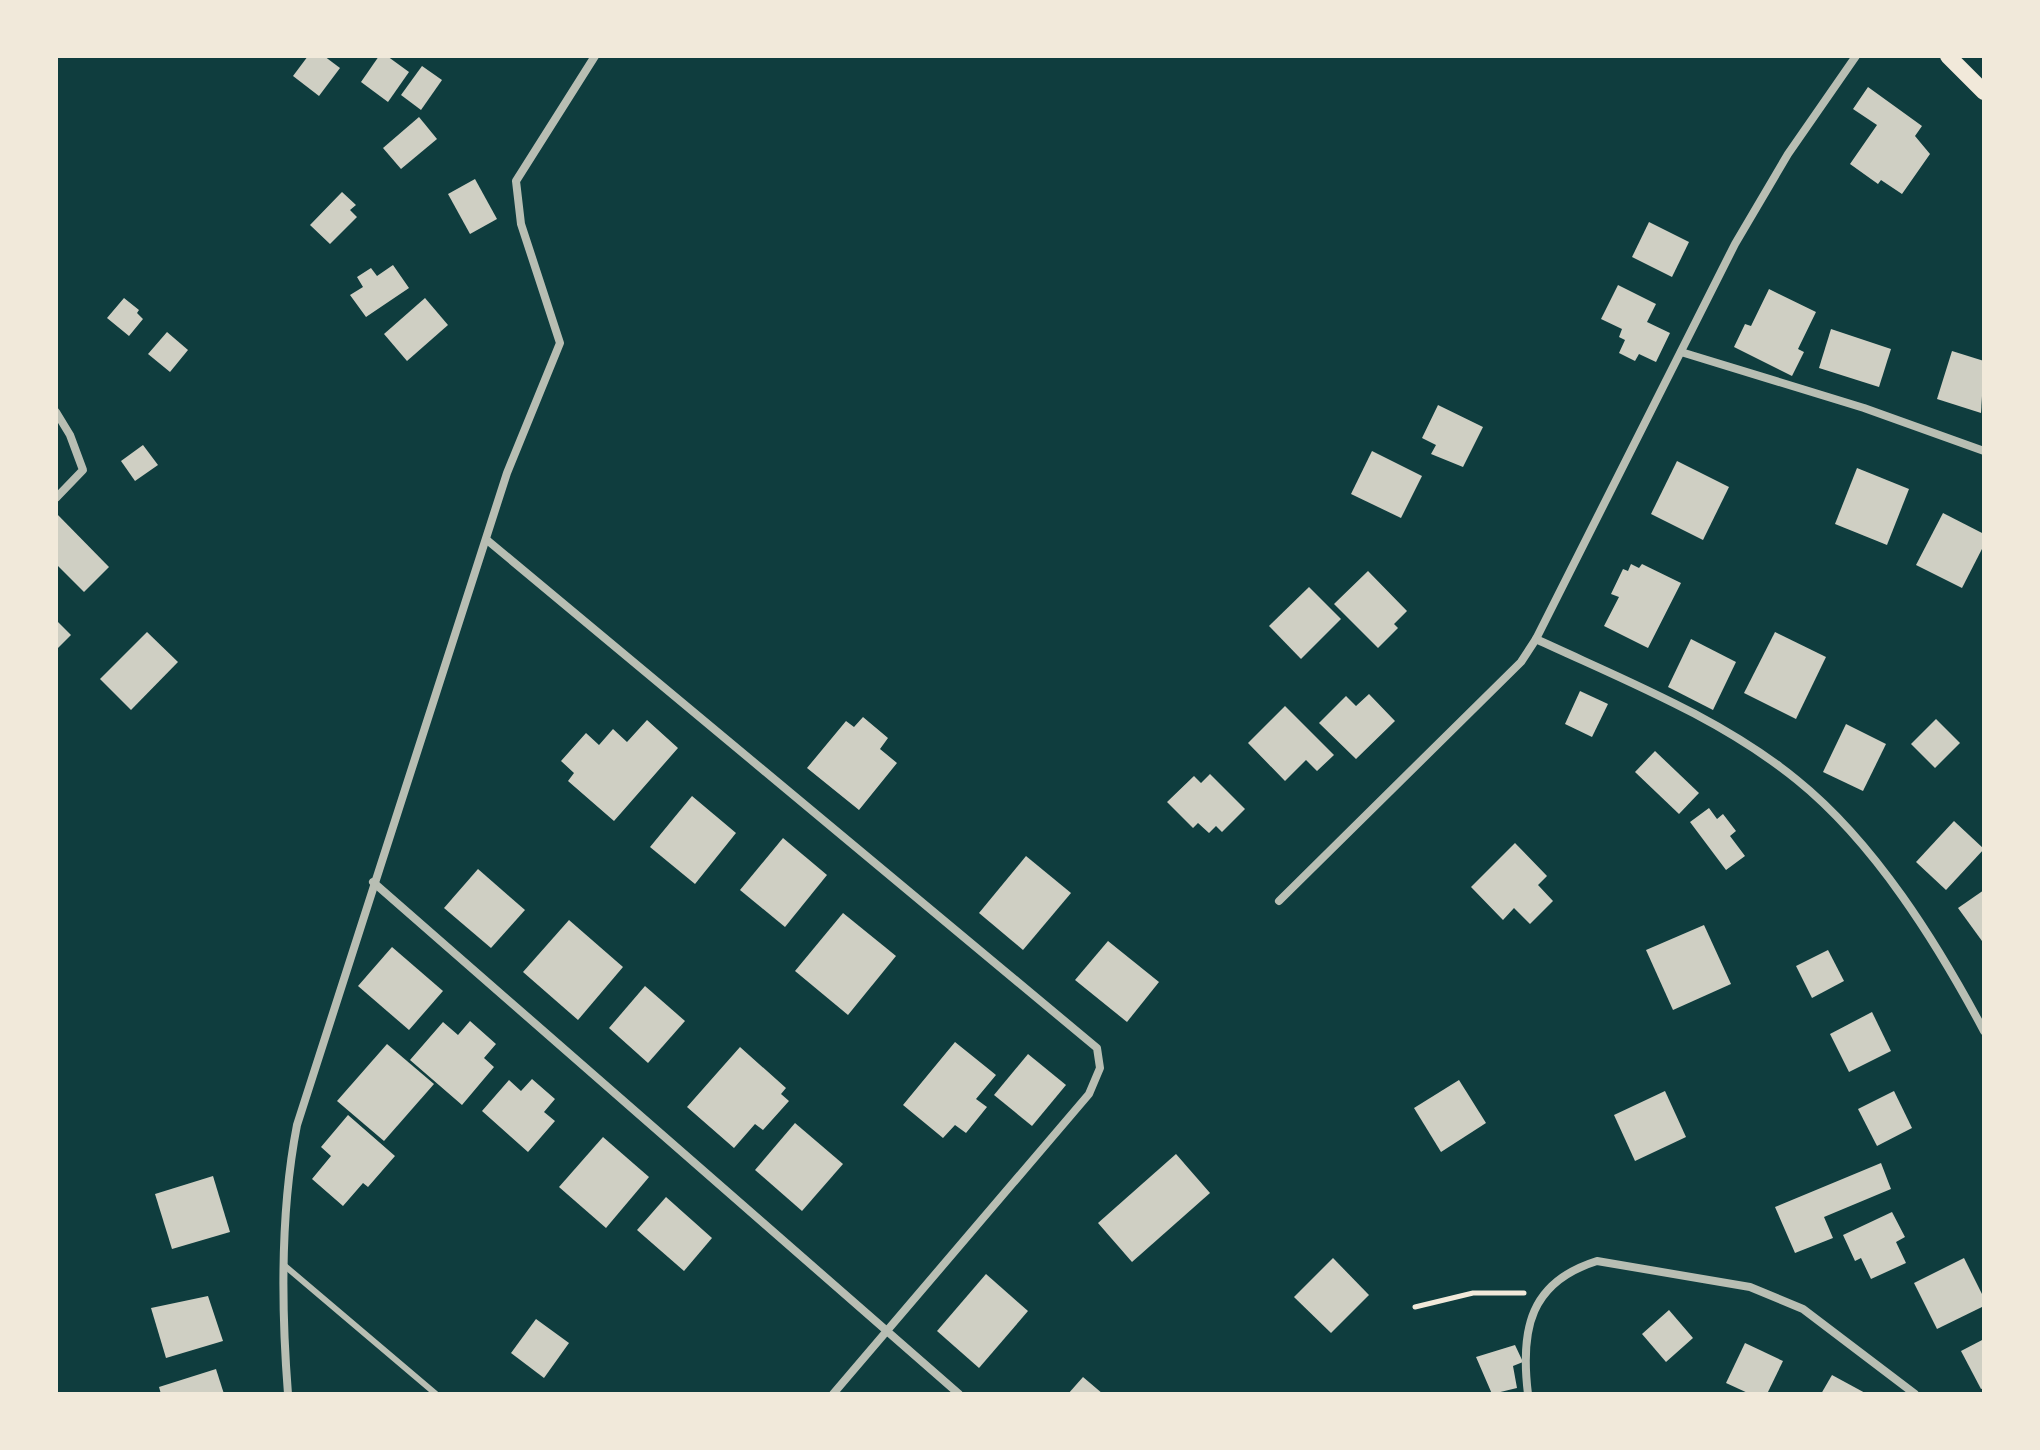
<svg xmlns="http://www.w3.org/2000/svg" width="2040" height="1450" viewBox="0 0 2040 1450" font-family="'IBM Plex Sans',sans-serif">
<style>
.building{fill:#cfcfc3}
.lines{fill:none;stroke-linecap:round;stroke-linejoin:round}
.path{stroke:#f1e9da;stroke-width:5}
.service{stroke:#b8beb3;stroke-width:6}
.minor{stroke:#b8beb3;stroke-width:8}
.secondary{stroke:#f1e9da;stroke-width:16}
</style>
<rect width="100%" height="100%" fill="#0f3d3e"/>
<g class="building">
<polygon points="308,56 324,56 340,68 319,96 293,76"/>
<polygon points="379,56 387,56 409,72 388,102 361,82"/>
<polygon points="422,66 442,80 421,110 401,95"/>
<polygon points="1868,87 1922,126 1915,136 1930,154 1902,194 1881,180 1878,184 1850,164 1877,125 1853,109"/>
<polygon points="419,117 437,139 401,169 383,148"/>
<polygon points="475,179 497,219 470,234 448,194"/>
<polygon points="342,192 356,205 350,210 357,217 330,244 310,225"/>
<polygon points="1649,222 1689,242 1672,277 1632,257"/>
<polygon points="393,265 409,288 366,317 350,295 363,287 357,277 371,268 377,276"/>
<polygon points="1618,285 1656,304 1647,322 1670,333 1656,362 1639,354 1635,361 1619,353 1625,340 1619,337 1622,329 1601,319"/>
<polygon points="1769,289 1816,312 1798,349 1804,352 1792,376 1734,347 1745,324 1751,326"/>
<polygon points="124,298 139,310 137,313 143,319 129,336 107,318"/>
<polygon points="425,298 448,325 407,361 384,334"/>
<polygon points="1831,329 1891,349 1879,387 1819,368"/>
<polygon points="167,332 188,350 170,372 148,354"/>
<polygon points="1952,351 1984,361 1981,413 1937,399"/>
<polygon points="1438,405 1483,427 1463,467 1431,454 1436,445 1422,438"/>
<polygon points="143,445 158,465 135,481 121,461"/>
<polygon points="1372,451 1422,476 1401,518 1351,494"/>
<polygon points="1677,461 1729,487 1703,540 1651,514"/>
<polygon points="1857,468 1909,489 1887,545 1835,524"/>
<polygon points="56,513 109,567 84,592 56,564"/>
<polygon points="1943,513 1984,534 1984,545 1962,588 1916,565"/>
<polygon points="1631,564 1639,568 1642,564 1681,583 1648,648 1604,626 1619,597 1611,594 1623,569 1628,571"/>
<polygon points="1368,571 1407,611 1394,624 1398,628 1378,648 1334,604"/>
<polygon points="1309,587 1341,619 1301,659 1269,626"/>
<polygon points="56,620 71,635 56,650"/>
<polygon points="147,632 178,662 131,710 100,679"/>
<polygon points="1775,632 1826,657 1796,719 1744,693"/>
<polygon points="1691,639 1736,662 1713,710 1668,687"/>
<polygon points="1580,691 1608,704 1592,737 1565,724"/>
<polygon points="1369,694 1395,721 1356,759 1319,723 1346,696 1356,706"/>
<polygon points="1285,706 1334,755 1317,771 1306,760 1285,781 1248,743"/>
<polygon points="863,717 888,738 880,749 897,763 859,810 807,768 846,721 854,727"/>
<polygon points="1936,719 1960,743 1935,768 1911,744"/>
<polygon points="647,720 678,748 614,821 568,781 574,773 561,761 586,733 599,745 613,729 627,742"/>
<polygon points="1846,724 1886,744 1863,791 1823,772"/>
<polygon points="1655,751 1699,793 1679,814 1635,772"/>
<polygon points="1210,774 1245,809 1222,832 1216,826 1209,833 1198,823 1193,828 1167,802 1194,776 1201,783"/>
<polygon points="692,796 736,833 695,884 650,847"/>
<polygon points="1709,808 1717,819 1723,814 1736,831 1730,836 1745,856 1726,870 1690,822"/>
<polygon points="1954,821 1984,849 1946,890 1916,862"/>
<polygon points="783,838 827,875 785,927 740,890"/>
<polygon points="1515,843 1547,876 1538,885 1553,901 1530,924 1514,908 1503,920 1471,887"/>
<polygon points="1026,856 1071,893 1023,950 979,913"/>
<polygon points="478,869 525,910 491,948 444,908"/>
<polygon points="1984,890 1984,939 1982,941 1958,908"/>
<polygon points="843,913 896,956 848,1015 795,971"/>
<polygon points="569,920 623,967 578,1020 523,972"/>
<polygon points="1704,925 1731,984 1673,1010 1646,950"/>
<polygon points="1108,941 1159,982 1127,1022 1075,980"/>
<polygon points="392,947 443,991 409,1030 358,986"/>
<polygon points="1828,950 1844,981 1812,998 1796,966"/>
<polygon points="645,986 685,1021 648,1063 609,1028"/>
<polygon points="1872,1012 1891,1051 1849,1072 1830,1034"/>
<polygon points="470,1021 496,1044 484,1058 494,1067 462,1105 410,1060 443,1022 458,1035"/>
<polygon points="955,1042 996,1075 976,1099 987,1107 966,1133 955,1125 943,1138 903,1105"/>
<polygon points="387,1044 434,1084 384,1141 337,1101"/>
<polygon points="740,1047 786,1088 781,1094 789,1101 763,1130 755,1124 734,1148 687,1107"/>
<polygon points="1028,1054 1066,1085 1032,1126 994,1095"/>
<polygon points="532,1079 555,1099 544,1112 555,1121 528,1152 482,1111 509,1080 521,1091"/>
<polygon points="1459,1080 1486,1123 1441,1152 1414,1108"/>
<polygon points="1665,1091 1686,1137 1635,1161 1614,1115"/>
<polygon points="1894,1091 1912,1128 1877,1146 1858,1109"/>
<polygon points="348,1115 395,1156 368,1187 363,1183 343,1206 312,1179 331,1156 321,1147"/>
<polygon points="795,1123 843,1164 802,1211 755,1170"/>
<polygon points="603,1137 649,1177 606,1228 559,1187"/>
<polygon points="1176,1154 1210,1193 1132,1262 1098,1223"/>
<polygon points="1881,1163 1891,1189 1824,1217 1833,1238 1795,1253 1775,1207"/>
<polygon points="213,1176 230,1232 172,1249 155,1194"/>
<polygon points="666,1197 712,1238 684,1271 637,1230"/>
<polygon points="1892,1212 1905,1237 1896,1242 1906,1263 1871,1279 1861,1258 1855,1261 1843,1235"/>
<polygon points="1333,1258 1369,1295 1331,1333 1294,1297"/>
<polygon points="1964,1258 1984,1298 1984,1306 1937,1329 1914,1283"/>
<polygon points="986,1274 1028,1311 979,1368 937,1331"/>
<polygon points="208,1296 223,1341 166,1358 151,1308"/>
<polygon points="1669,1310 1693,1338 1666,1362 1642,1334"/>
<polygon points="536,1319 569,1343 544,1378 511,1353"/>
<polygon points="1984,1339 1984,1388 1981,1389 1961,1351"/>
<polygon points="1745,1343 1783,1361 1767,1394 1750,1394 1726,1383"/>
<polygon points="1515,1345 1523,1362 1513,1366 1517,1388 1492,1394 1476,1357"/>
<polygon points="216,1369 224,1394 161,1394 159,1387"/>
<polygon points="1832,1375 1867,1394 1821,1394"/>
<polygon points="1083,1377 1103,1394 1068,1394"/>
</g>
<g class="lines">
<polyline class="path" points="1415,1307 1473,1293 1524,1293"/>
<polyline class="service" points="285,1266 436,1394"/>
<g class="minor">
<polyline points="1681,352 1864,408 1984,451"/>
<polyline points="56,412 70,435 83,470 56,498"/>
<polyline points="487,540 1097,1048 1100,1068 1089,1094 833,1394"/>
<path d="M1536,639C1624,680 1721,718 1797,780C1875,843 1937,943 1984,1031"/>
<polyline points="373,882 959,1394"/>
<polyline points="1279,901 1521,662 1536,639 1735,244 1788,154 1856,56"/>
<path d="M288,1394C281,1305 280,1212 297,1125L507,473L560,343L521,224L516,181L595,56"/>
<path d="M1528,1394C1520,1329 1530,1282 1597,1261L1750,1287L1803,1309L1915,1394"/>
</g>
<polyline class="secondary" points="1948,56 1984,92"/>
</g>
<rect width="2040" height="1450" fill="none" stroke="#f1e9da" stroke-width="116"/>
</svg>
